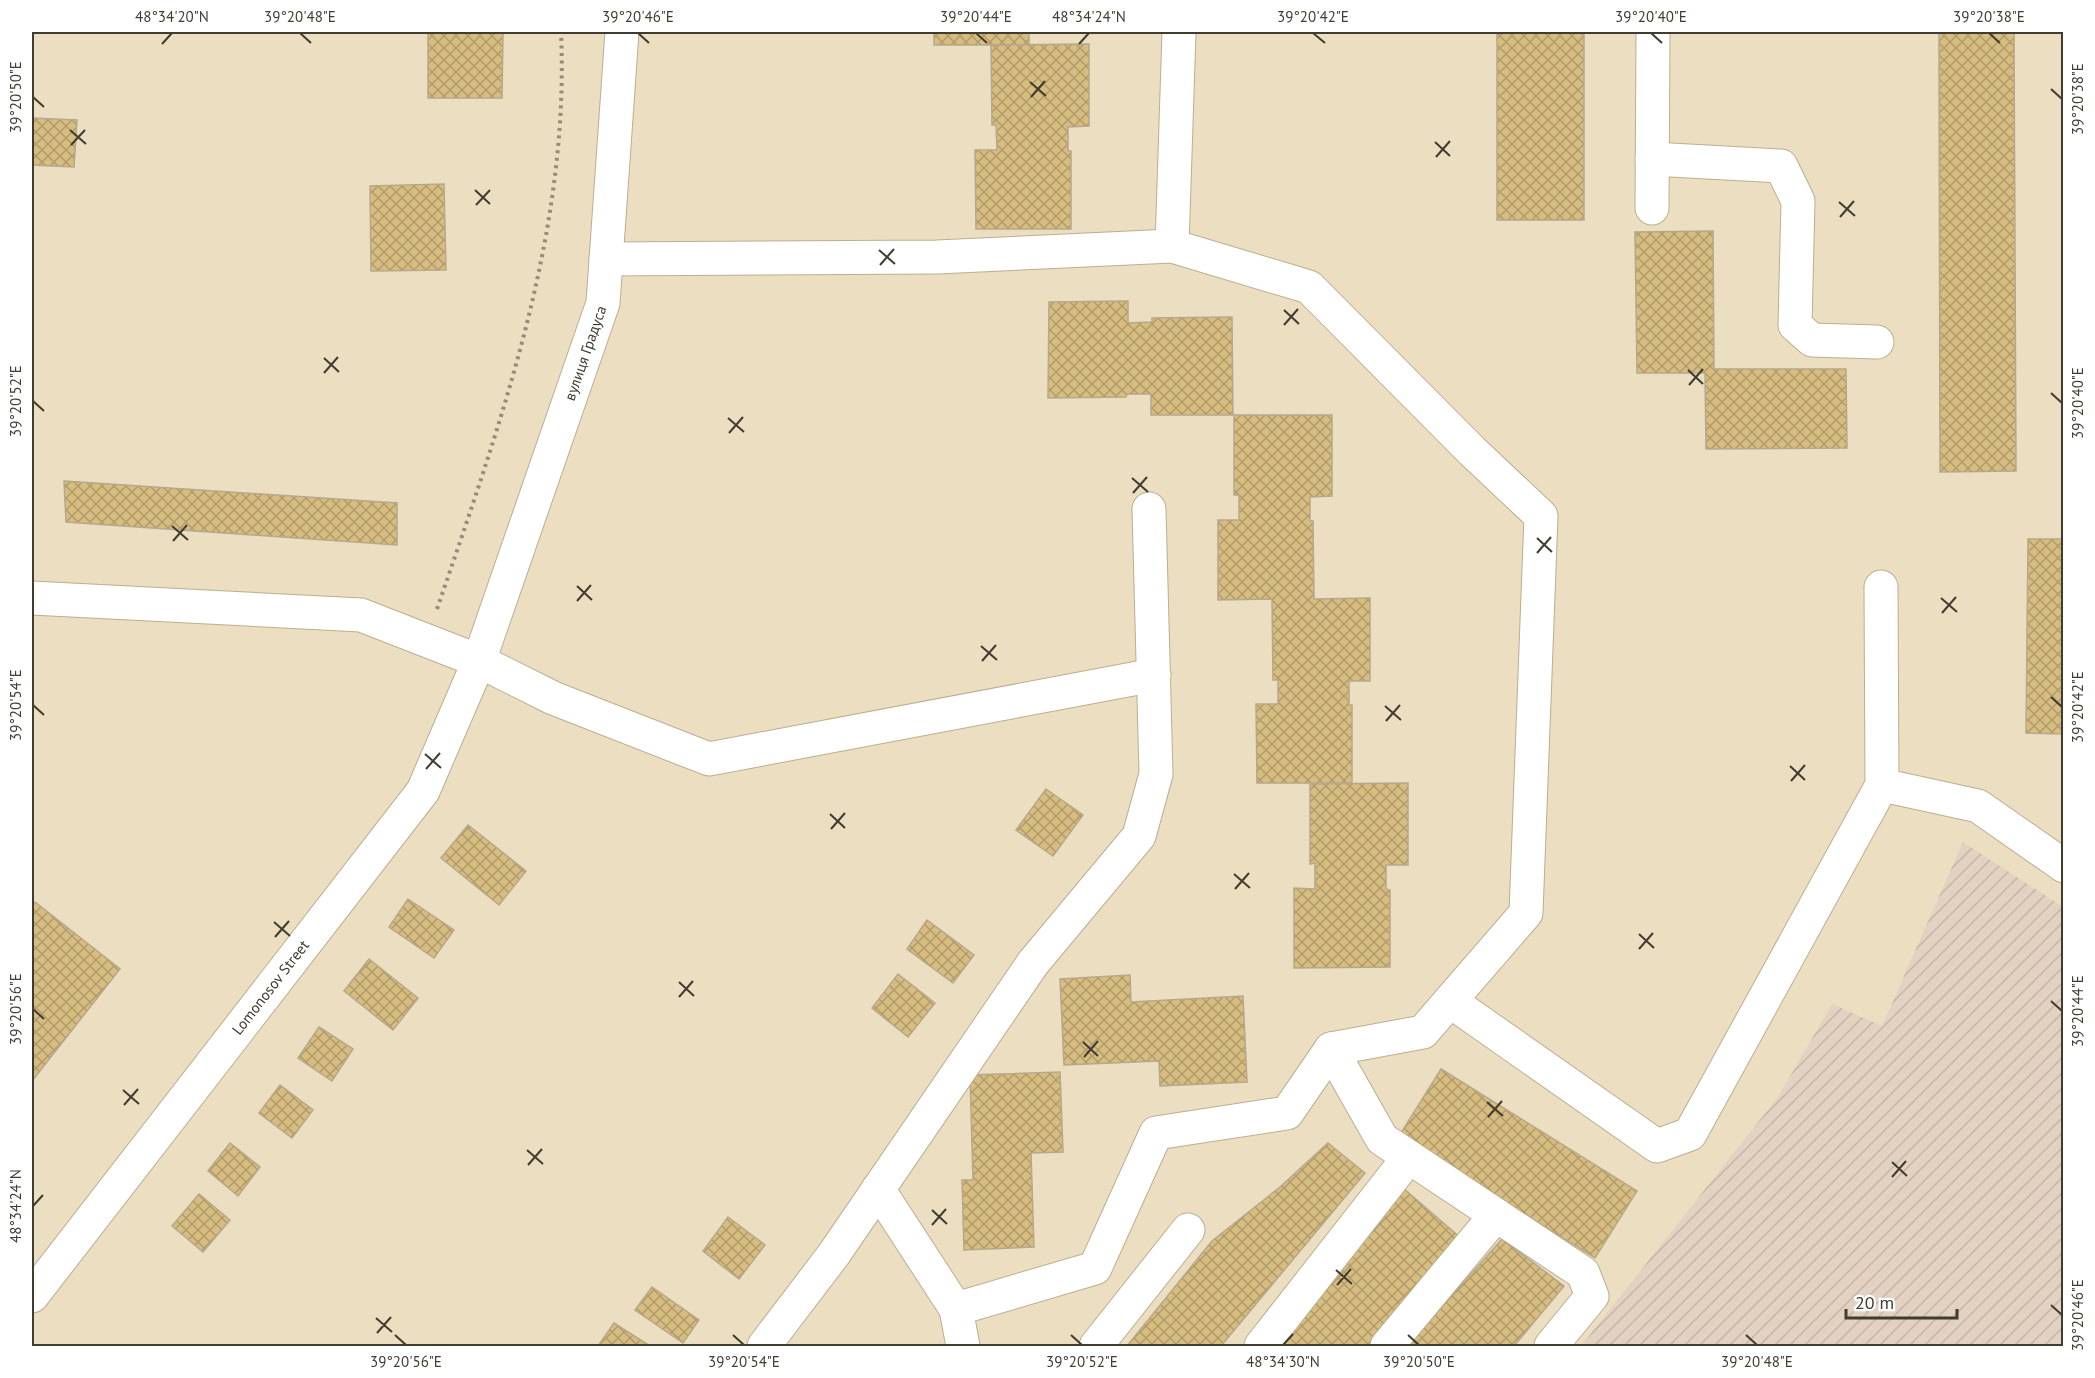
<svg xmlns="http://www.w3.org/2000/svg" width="2095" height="1378" viewBox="0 0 2095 1378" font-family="'PT Sans',sans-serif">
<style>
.industrial{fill:url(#industrial-furrows)}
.building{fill:url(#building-cross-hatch);stroke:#b5a88b;stroke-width:1.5}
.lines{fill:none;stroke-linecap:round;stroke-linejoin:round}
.minor-casing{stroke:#bbae91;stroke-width:35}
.major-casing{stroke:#bbae91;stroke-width:35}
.path{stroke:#958c77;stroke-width:4;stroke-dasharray:3 4.5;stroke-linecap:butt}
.minor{stroke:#fff;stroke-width:33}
.major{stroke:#fff;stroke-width:33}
.ticks{fill:none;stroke:#413c30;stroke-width:2}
.labels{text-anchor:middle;stroke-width:4.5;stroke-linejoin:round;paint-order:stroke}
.street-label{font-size:15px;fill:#413c30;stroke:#fff}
.neatline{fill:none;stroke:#413c30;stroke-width:2}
.ticks-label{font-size:15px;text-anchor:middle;fill:#413c30}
</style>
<defs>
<pattern id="industrial-furrows" width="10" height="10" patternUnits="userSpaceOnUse" patternTransform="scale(1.5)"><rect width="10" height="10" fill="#e3d2c1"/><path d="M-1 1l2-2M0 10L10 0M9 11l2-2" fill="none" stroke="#c4b5a6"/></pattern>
<pattern id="building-cross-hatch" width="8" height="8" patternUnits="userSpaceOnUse" patternTransform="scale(1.5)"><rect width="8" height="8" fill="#d8bd81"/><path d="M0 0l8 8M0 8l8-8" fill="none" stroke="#b19b6a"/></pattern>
</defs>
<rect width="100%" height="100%" fill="#ecdec0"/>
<polygon class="industrial" points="1963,842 2063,907 2063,1346 1581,1346 1778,1097 1832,1004 1882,1026"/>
<g class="building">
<polygon points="428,32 503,32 502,98 428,98"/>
<rect x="934" y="32" width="95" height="13"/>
<rect x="1497" y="32" width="87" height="188"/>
<polygon points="1939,32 2014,32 2016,471 1940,472"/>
<polygon points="1089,44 1089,126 1068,127 1068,151 1071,151 1071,229 976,229 975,150 997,150 996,125 992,125 991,45"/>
<polygon points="32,118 77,120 74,167 32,165"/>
<polygon points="444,184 446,270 371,271 370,186"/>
<polygon points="1713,231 1714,369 1846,369 1847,448 1706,449 1705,373 1637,373 1635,232"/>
<polygon points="1128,301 1128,323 1152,322 1152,318 1232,317 1233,415 1151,415 1151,394 1127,394 1126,397 1048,398 1049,302"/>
<polygon points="1234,415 1332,415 1332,496 1310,497 1310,521 1313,521 1314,599 1370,598 1370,681 1349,681 1349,705 1352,705 1352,783 1257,783 1256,704 1278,704 1278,680 1273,680 1272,599 1218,600 1218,520 1239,520 1239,495 1234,495"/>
<polygon points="64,481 397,503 397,545 66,522"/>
<polygon points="2028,539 2064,539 2064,734 2026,733"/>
<polygon points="1408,783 1408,865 1386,865 1386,889 1390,890 1390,967 1294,968 1294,888 1315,889 1315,863 1310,864 1310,784"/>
<polygon points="1046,789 1083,815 1053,856 1016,830"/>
<polygon points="468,825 526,871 499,905 441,858"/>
<polygon points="408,899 454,930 434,958 389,927"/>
<polygon points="35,902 120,969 32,1081 32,906"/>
<polygon points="927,920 974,955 953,983 907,949"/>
<polygon points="369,959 418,998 393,1030 344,991"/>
<polygon points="898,974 935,1003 908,1037 872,1008"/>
<polygon points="1130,975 1131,1002 1243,996 1247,1082 1160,1086 1159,1061 1064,1065 1060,979"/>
<polygon points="319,1027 353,1049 332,1081 298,1058"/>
<polygon points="1441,1069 1637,1191 1595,1258 1399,1136"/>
<polygon points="1060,1072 1063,1152 1031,1153 1034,1247 964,1250 962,1180 973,1180 970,1075"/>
<polygon points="280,1085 313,1110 292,1138 259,1113"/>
<polygon points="230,1143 260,1167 238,1196 208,1171"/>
<polygon points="1328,1143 1365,1173 1221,1346 1127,1346 1212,1241 1280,1187"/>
<polygon points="1403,1188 1462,1239 1371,1346 1278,1346"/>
<polygon points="199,1194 230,1220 203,1252 172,1226"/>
<polygon points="728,1217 765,1245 739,1279 703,1251"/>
<polygon points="1502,1239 1564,1286 1514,1346 1407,1346"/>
<polygon points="652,1287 699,1320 683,1343 635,1310"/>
<polygon points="614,1323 650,1346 598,1346"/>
</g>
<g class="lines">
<defs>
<g id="minor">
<polyline points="1652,159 1781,166 1798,201 1795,325 1812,340 1877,342"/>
<polyline points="1652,208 1653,32"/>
<polyline points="1172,246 1179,32"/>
<polyline points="606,259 937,257 1172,246 1309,287 1472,451 1541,516 1526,913 1423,1032 1331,1049 1287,1113 1156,1133 1095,1268 956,1309"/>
<polyline points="32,598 361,615 479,661 553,698 709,759 1154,675"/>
<polyline points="1882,785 1978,806 2064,866"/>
<polyline points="1450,1001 1657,1146 1690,1134 1882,785 1881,587"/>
<polyline points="1331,1049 1382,1139 1583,1273 1592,1296 1551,1346"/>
<polyline points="878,1189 956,1309 963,1346"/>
<polyline points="764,1346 834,1254 1033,963 1139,836 1156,774 1149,509"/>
<polyline points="1096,1346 1188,1230"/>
<polyline points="1261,1346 1409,1157"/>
<polyline points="1387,1346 1496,1215"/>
</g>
<g id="major">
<path id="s1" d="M32,1296L423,791L479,661L603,303L622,32"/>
</g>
</defs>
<use href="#minor" class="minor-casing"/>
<use href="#major" class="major-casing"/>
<path class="path" d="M437,609C501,422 570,232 561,32"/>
<use href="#minor" class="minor"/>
<use href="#major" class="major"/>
</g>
<path class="ticks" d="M300,33L311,43M638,33L649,43M976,33L987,43M1313,33L1325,43M1651,33L1662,43M1989,33L2000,43M162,44L172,33M1079,44L1089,33M1030,82L1046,96M2051,89L2062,99M33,97L44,107M1031,97L1045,81M70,130L86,144M1435,142L1450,156M71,145L85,130M1436,157L1450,141M475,190L490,204M1839,202L1855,216M476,205L490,190M1840,217L1854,201M879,250L895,264M880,265L894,249M1284,310L1299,324M1284,325L1298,309M324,358L339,372M1688,370L1703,384M324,373L338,357M1689,385L1703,369M2051,393L2062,403M33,401L44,411M728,418L744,432M729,433L743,417M1132,478L1148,492M1133,493L1147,477M172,526L188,540M1537,538L1552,552M173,541L187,525M1537,553L1551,537M577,586L592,600M1941,598L1957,612M577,601L591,585M1942,613L1956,597M981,646L997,660M982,661L996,645M2051,697L2062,707M33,705L44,715M1385,706L1401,720M1386,721L1400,705M425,754L441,768M1790,766L1805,780M426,769L440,753M1791,781L1805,765M830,814L845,828M831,829L845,813M1234,874L1250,888M1235,889L1249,873M274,922L290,936M1639,934L1654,948M275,937L289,921M1639,949L1653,933M679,982L694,996M679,997L693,981M2051,1001L2062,1011M33,1009L44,1019M1083,1042L1098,1056M1084,1057L1098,1041M123,1090L139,1104M1487,1102L1503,1116M124,1105L138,1089M1488,1117L1502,1101M527,1150L543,1164M1892,1162L1907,1176M528,1165L542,1149M1892,1177L1906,1161M33,1206L43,1195M932,1210L947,1224M932,1225L946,1209M1336,1270L1352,1284M1337,1285L1351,1269M2051,1305L2062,1315M376,1318L392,1332M377,1333L391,1317M395,1335L406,1345M733,1335L744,1345M1071,1335L1082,1345M1408,1335L1419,1345M1746,1335L1757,1345M1283,1345L1293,1334"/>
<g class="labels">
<g class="street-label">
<text dy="5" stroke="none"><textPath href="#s1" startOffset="1106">вулиця Градуса</textPath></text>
<text dy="5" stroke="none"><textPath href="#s1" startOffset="390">Lomonosov Street</textPath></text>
</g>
</g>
<rect width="2095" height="1378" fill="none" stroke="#ffffff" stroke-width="66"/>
<path d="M1846 1309v9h111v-9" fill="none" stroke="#413c30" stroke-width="3"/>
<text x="1855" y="1309" font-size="18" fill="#413c30" stroke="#ffffff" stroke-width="4.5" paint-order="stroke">20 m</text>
<rect x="33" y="33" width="2029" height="1312" class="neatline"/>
<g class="ticks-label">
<text x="172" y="22">48°34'20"N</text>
<text x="300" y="22">39°20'48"E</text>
<text x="638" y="22">39°20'46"E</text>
<text x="976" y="22">39°20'44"E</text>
<text x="1089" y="22">48°34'24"N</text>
<text x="1313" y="22">39°20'42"E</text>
<text x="1651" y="22">39°20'40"E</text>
<text x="1989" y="22">39°20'38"E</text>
<text transform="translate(16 97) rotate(-90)" y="5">39°20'50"E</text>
<text transform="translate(2078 99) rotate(-90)" y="5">39°20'38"E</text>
<text transform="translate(16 401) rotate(-90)" y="5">39°20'52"E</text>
<text transform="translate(2078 403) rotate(-90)" y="5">39°20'40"E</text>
<text transform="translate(16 705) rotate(-90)" y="5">39°20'54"E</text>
<text transform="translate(2078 707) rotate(-90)" y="5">39°20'42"E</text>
<text transform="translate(16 1009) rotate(-90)" y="5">39°20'56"E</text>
<text transform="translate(2078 1011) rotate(-90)" y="5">39°20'44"E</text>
<text transform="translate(16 1206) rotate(-90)" y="5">48°34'24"N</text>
<text transform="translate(2078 1315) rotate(-90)" y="5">39°20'46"E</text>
<text x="406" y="1367">39°20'56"E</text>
<text x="744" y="1367">39°20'54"E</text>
<text x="1082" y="1367">39°20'52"E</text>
<text x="1283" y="1367">48°34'30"N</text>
<text x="1419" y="1367">39°20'50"E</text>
<text x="1757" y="1367">39°20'48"E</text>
</g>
</svg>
